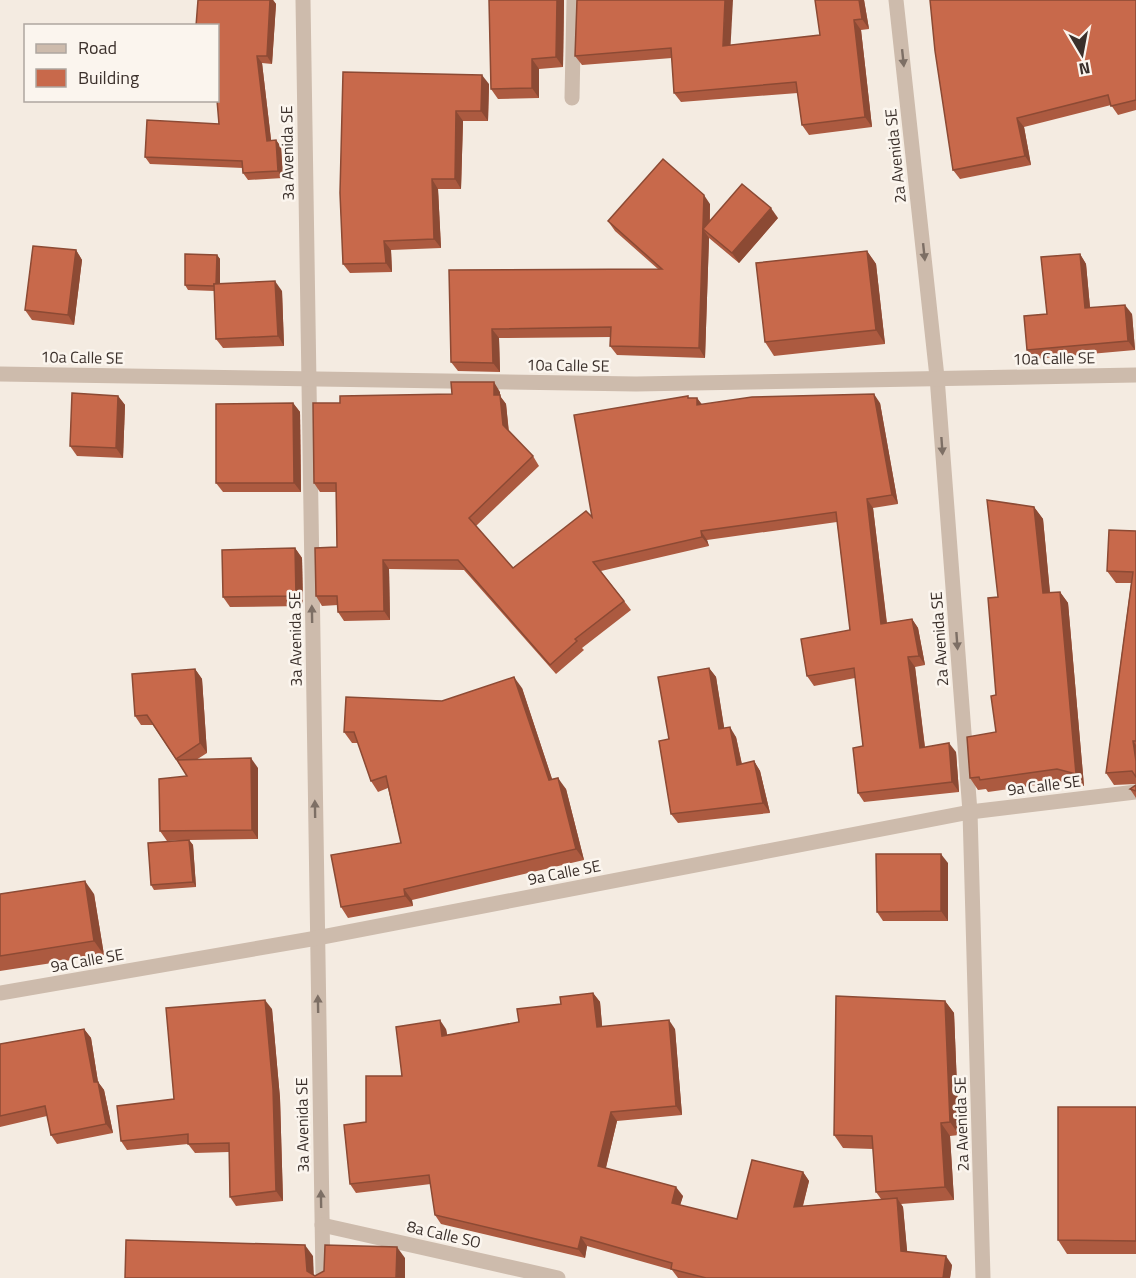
<svg xmlns="http://www.w3.org/2000/svg" width="1136" height="1278" viewBox="0 0 1136 1278" font-family="'Titillium Web',sans-serif">
<style>
.lines{fill:none;stroke-linecap:round;stroke-linejoin:round}
.service{stroke:#cdbbac;stroke-width:15}
.minor{stroke:#cdbbac;stroke-width:15}
.wall{fill:#ac5a40}
.shaded-wall{fill:#8c4a34}
.building{fill:#c8694b;stroke:#8c4a34;stroke-width:1.5}
.oneway{fill:#7d6f65}
.labels{text-anchor:middle;stroke-width:5;stroke-linejoin:round;paint-order:stroke}
.street-label{font-size:16px;fill:#3b302b;stroke:#fbf5ee}
</style>
<rect width="100%" height="100%" fill="#f4ebe1"/>
<g class="lines">
<polyline class="service" points="572,98 574,0"/>
<g class="minor">
<polyline points="303,0 323,1278"/>
<polyline points="896,0 937,377 970,812 983,1278"/>
<polyline points="0,374 636,384 1136,375"/>
<polyline points="0,993 317,938 970,812 1136,792"/>
<polyline points="322,1225 558,1278"/>
</g>
</g>
<g class="wall">
<polygon points="198,0 273,0 276,4 272,64 262,63 271,140 276,140 281,147 283,178 248,180 243,173 243,168 150,164 145,157 219,124 218,26"/>
<polygon points="489,0 564,0 563,67 539,69 539,98 498,99 491,89"/>
<polygon points="577,0 731,45 820,35 864,0 869,29 861,30 872,127 809,135 802,125 798,93 681,102 674,93 672,58 582,65 575,56"/>
<polygon points="1136,0 1136,110 1118,115 1111,105 1024,127 1031,165 960,179 953,170"/>
<polygon points="489,84 488,121 463,121 461,189 438,189 441,248 391,250 392,272 350,273 343,264 340,193"/>
<polygon points="710,204 710,222 778,218 739,263 709,238 705,358 617,355 610,346 611,337 499,338 500,372 458,371 451,362 449,270 658,269 615,231 608,221"/>
<polygon points="76,250 82,260 74,325 32,320 25,310"/>
<polygon points="867,251 876,264 885,344 774,356 765,342"/>
<polygon points="1080,254 1086,264 1090,308 1132,314 1135,350 1034,359 1027,350"/>
<polygon points="217,255 220,259 220,284 282,291 284,346 223,348 216,339 214,291 188,290 185,285"/>
<polygon points="500,392 500,396 506,404 509,432 533,456 539,466 476,526 513,568 592,517 690,398 697,398 702,405 880,403 898,504 873,508 887,623 912,619 918,628 925,665 915,667 925,747 956,752 959,792 864,802 858,793 863,746 855,678 814,686 807,676 850,630 837,522 707,540 709,546 601,571 631,610 582,648 584,650 556,674 464,570 389,569 390,620 344,621 338,612 338,605 322,606 316,596 337,547 336,492 320,492 314,483 340,403 452,394"/>
<polygon points="118,396 125,405 123,458 77,456 70,446"/>
<polygon points="293,403 300,412 301,492 223,492 216,483"/>
<polygon points="1034,507 1043,519 1050,592 1060,592 1068,603 1084,786 1065,781 988,792 986,789 978,790 970,778 996,732 998,597"/>
<polygon points="1136,531 1136,784 1114,785 1106,773 1131,583 1116,583 1107,571"/>
<polygon points="295,548 302,558 303,606 230,607 223,597"/>
<polygon points="709,668 716,677 724,728 736,737 742,764 754,761 760,771 770,813 678,823 671,814 669,739"/>
<polygon points="195,669 202,679 207,753 196,760 258,768 258,839 189,840 193,845 196,887 154,890 151,885 187,840 167,841 160,831 187,776 153,725 141,725 135,716"/>
<polygon points="522,688 552,779 566,789 584,860 412,900 413,906 348,918 341,907 401,843 388,788 378,792 371,781 358,743 352,743 344,732 442,701"/>
<polygon points="1136,785 1136,798 1130,789"/>
<polygon points="948,863 948,921 883,921 877,912"/>
<polygon points="0,894 94,894 104,955 0,971"/>
<polygon points="593,993 600,1002 602,1026 675,1029 682,1115 617,1121 606,1168 683,1196 680,1205 737,1219 803,1172 809,1181 803,1206 881,1199 876,1192 873,1149 843,1148 834,1135 945,1001 954,1013 959,1135 950,1136 954,1200 901,1204 903,1207 907,1252 952,1265 950,1278 678,1278 672,1270 587,1246 585,1258 441,1224 435,1215 431,1184 356,1193 350,1184 366,1122 402,1076 446,1029 447,1035 519,1022 561,1004"/>
<polygon points="272,1009 280,1098 283,1201 236,1206 230,1197 229,1152 195,1153 188,1144 127,1150 121,1141 174,1099"/>
<polygon points="84,1029 91,1038 98,1082 104,1090 113,1133 57,1144 51,1135 47,1116 0,1127 0,1044"/>
<polygon points="1136,1107 1136,1254 1067,1254 1058,1240"/>
</g>
<g class="shaded-wall">
<polygon points="270,0 273,0 276,4 272,64 267,56"/>
<polygon points="557,0 564,0 563,67 556,57"/>
<polygon points="725,0 733,0 730,56 723,46"/>
<polygon points="859,0 864,0 869,29 862,19"/>
<polygon points="854,20 861,30 872,127 865,117"/>
<polygon points="257,56 262,63 272,148 267,141"/>
<polygon points="532,59 539,69 539,98 532,88"/>
<polygon points="482,75 489,84 488,121 481,111"/>
<polygon points="456,111 463,121 461,189 455,179"/>
<polygon points="1017,118 1024,127 1031,165 1025,156"/>
<polygon points="276,140 281,147 283,178 278,171"/>
<polygon points="432,179 438,189 441,248 434,239"/>
<polygon points="704,195 710,204 709,234 703,229 709,238 705,358 699,348"/>
<polygon points="771,208 778,218 739,263 732,253"/>
<polygon points="384,241 391,250 392,272 386,263"/>
<polygon points="76,250 82,260 74,325 68,315"/>
<polygon points="867,251 876,264 885,344 876,330"/>
<polygon points="1080,254 1086,264 1091,318 1085,308"/>
<polygon points="217,255 220,259 220,291 216,286"/>
<polygon points="275,281 282,291 284,346 278,336"/>
<polygon points="1125,305 1132,314 1135,350 1128,341"/>
<polygon points="492,329 499,338 500,372 493,363"/>
<polygon points="494,382 500,392 500,396 506,404 509,435 503,425 494,395"/>
<polygon points="874,394 880,403 898,504 892,495"/>
<polygon points="118,396 125,405 123,458 116,448"/>
<polygon points="697,398 704,407 697,405"/>
<polygon points="293,403 300,412 301,492 294,483"/>
<polygon points="867,499 873,508 888,634 881,624"/>
<polygon points="1034,507 1043,519 1051,605 1043,593"/>
<polygon points="701,531 707,540 709,546 702,537"/>
<polygon points="295,548 302,558 303,606 296,596"/>
<polygon points="383,560 389,569 390,620 384,611"/>
<polygon points="1060,592 1068,603 1084,786 1076,774"/>
<polygon points="912,619 918,628 925,665 919,656"/>
<polygon points="908,657 915,667 926,757 920,748"/>
<polygon points="709,668 716,677 726,739 719,729"/>
<polygon points="195,669 202,679 207,753 200,743"/>
<polygon points="514,677 522,688 556,791 549,780"/>
<polygon points="730,727 736,737 744,775 737,765"/>
<polygon points="1133,741 1136,745 1136,761"/>
<polygon points="949,743 956,752 959,792 952,782"/>
<polygon points="251,758 258,768 258,839 252,830"/>
<polygon points="754,761 760,771 770,813 763,803"/>
<polygon points="558,778 566,789 584,860 576,849"/>
<polygon points="189,840 193,845 196,887 193,882"/>
<polygon points="941,854 948,863 948,921 941,911"/>
<polygon points="85,881 94,894 104,955 94,941"/>
<polygon points="404,889 412,900 413,906 405,896"/>
<polygon points="593,993 600,1002 603,1036 597,1027"/>
<polygon points="265,1000 272,1009 280,1098 283,1201 276,1191"/>
<polygon points="945,1001 954,1013 959,1135 950,1122"/>
<polygon points="440,1020 446,1029 449,1045 442,1036"/>
<polygon points="669,1020 675,1029 682,1115 676,1106"/>
<polygon points="84,1029 91,1038 98,1082 104,1090 113,1133 106,1124 94,1082"/>
<polygon points="611,1112 617,1121 604,1175 598,1166"/>
<polygon points="941,1123 950,1136 954,1200 945,1187"/>
<polygon points="803,1172 809,1181 800,1216 794,1207"/>
<polygon points="676,1187 683,1196 678,1212 672,1203"/>
<polygon points="897,1198 903,1207 908,1260 901,1251"/>
<polygon points="581,1237 587,1246 585,1258 578,1249"/>
<polygon points="305,1245 313,1256 314,1278 307,1271"/>
<polygon points="397,1247 405,1258 405,1278 396,1278"/>
<polygon points="946,1256 952,1265 950,1278 943,1278"/>
</g>
<g class="building">
<polygon points="198,0 270,0 267,56 257,56 267,141 276,140 278,171 243,173 242,161 145,157 147,120 219,124 217,100 218,26 196,26"/>
<polygon points="489,0 557,0 556,57 532,59 532,88 491,89"/>
<polygon points="577,0 725,0 723,46 820,35 815,0 859,0 862,19 854,20 865,117 802,125 796,82 674,93 671,48 575,56"/>
<polygon points="930,0 1136,0 1136,100 1111,106 1108,95 1017,118 1025,156 953,170 935,51"/>
<polygon points="343,72 482,75 481,111 456,111 455,179 432,179 434,239 384,241 386,263 343,264 340,193"/>
<polygon points="663,159 704,195 699,348 610,346 611,327 492,329 493,363 451,362 449,270 662,269 608,221"/>
<polygon points="742,184 771,208 732,253 703,229"/>
<polygon points="33,246 76,250 68,315 25,310"/>
<polygon points="867,251 876,330 765,342 756,263"/>
<polygon points="185,254 217,255 216,284 214,284 214,286 185,285"/>
<polygon points="1080,254 1085,308 1125,305 1128,341 1027,350 1024,316 1047,314 1041,257"/>
<polygon points="275,281 278,336 216,339 214,284"/>
<polygon points="451,382 494,382 494,395 500,395 503,425 533,456 469,518 513,568 586,511 592,517 574,415 688,396 688,398 697,398 697,405 752,397 874,394 892,495 867,499 881,624 912,619 919,656 908,657 920,748 949,743 952,782 858,793 853,748 863,746 854,668 807,676 801,639 850,630 836,512 701,531 702,537 593,562 624,601 575,639 577,641 550,665 458,560 383,560 384,611 338,612 337,596 316,596 315,548 337,547 336,483 314,483 313,403 340,403 340,396 452,394"/>
<polygon points="72,393 118,396 116,448 70,446"/>
<polygon points="293,403 294,483 216,483 216,404"/>
<polygon points="987,500 1034,507 1043,593 1060,592 1076,774 1057,769 980,780 979,777 970,778 967,737 996,732 991,696 996,695 988,598 998,597"/>
<polygon points="1109,530 1136,531 1136,741 1133,741 1136,761 1136,777 1132,771 1106,773 1133,572 1107,571"/>
<polygon points="295,548 296,596 223,597 222,550"/>
<polygon points="709,668 719,729 730,727 737,765 754,761 763,803 671,814 659,741 669,739 658,677"/>
<polygon points="195,669 200,743 176,759 147,715 135,716 132,674"/>
<polygon points="514,677 549,780 558,778 576,849 404,889 405,896 341,907 331,855 401,843 386,776 371,781 354,732 344,732 346,697 442,701"/>
<polygon points="251,758 252,830 160,831 159,779 187,776 177,760"/>
<polygon points="1136,785 1136,791 1130,789"/>
<polygon points="189,840 193,882 151,885 148,843"/>
<polygon points="876,854 941,854 941,911 877,912"/>
<polygon points="85,881 94,941 0,956 0,894"/>
<polygon points="593,993 597,1027 669,1020 676,1106 611,1112 598,1166 676,1187 672,1203 737,1219 752,1160 803,1172 794,1207 897,1198 901,1251 946,1256 943,1278 706,1278 671,1269 672,1263 581,1237 578,1249 435,1215 429,1175 350,1184 344,1125 366,1122 366,1076 402,1076 396,1027 440,1020 442,1036 519,1022 517,1009 561,1004 560,997"/>
<polygon points="836,996 945,1001 950,1122 941,1123 945,1187 876,1192 872,1136 834,1135"/>
<polygon points="265,1000 273,1089 276,1191 230,1197 229,1143 188,1144 188,1134 121,1141 117,1106 174,1099 166,1008"/>
<polygon points="84,1029 94,1082 98,1082 106,1124 51,1135 45,1106 0,1116 0,1044"/>
<polygon points="1058,1107 1136,1107 1136,1241 1058,1240"/>
<polygon points="126,1240 305,1245 307,1271 315,1276 324,1271 325,1245 397,1247 396,1278 125,1278"/>
</g>
<defs><path id="oneway-solid" d="M-6-.8H1V-3.2L6.5 0L1 3.2V.8H-6Z" transform="scale(1.5)"/></defs>
<g class="oneway">
<use href="#oneway-solid" transform="translate(903 58) rotate(84)"/>
<use href="#oneway-solid" transform="translate(924 252) rotate(84)"/>
<use href="#oneway-solid" transform="translate(942 446) rotate(86)"/>
<use href="#oneway-solid" transform="translate(312 614) rotate(-91)"/>
<use href="#oneway-solid" transform="translate(957 641) rotate(86)"/>
<use href="#oneway-solid" transform="translate(315 809) rotate(-91)"/>
<use href="#oneway-solid" transform="translate(318 1004) rotate(-91)"/>
<use href="#oneway-solid" transform="translate(321 1199) rotate(-91)"/>
</g>
<g class="labels">
<g class="street-label">
<text transform="translate(287 153) rotate(-91)" y="6">3a Avenida SE</text>
<text transform="translate(895 156) rotate(-96)" y="6">2a Avenida SE</text>
<text transform="translate(82 357) rotate(1)" y="6">10a Calle SE</text>
<text transform="translate(1054 358) rotate(-1)" y="6">10a Calle SE</text>
<text transform="translate(568 365) rotate(1)" y="6">10a Calle SE</text>
<text transform="translate(295 639) rotate(-91)" y="6">3a Avenida SE</text>
<text transform="translate(939 639) rotate(-94)" y="6">2a Avenida SE</text>
<text transform="translate(1044 785) rotate(-7)" y="6">9a Calle SE</text>
<text transform="translate(564 872) rotate(-11)" y="6">9a Calle SE</text>
<text transform="translate(87 960) rotate(-10)" y="6">9a Calle SE</text>
<text transform="translate(961 1124) rotate(-92)" y="6">2a Avenida SE</text>
<text transform="translate(302 1125) rotate(-91)" y="6">3a Avenida SE</text>
<text transform="translate(444 1234) rotate(13)" y="6">8a Calle SO</text>
</g>
</g>
<rect x="24" y="24" width="195" height="78" fill="#fbf5ee" stroke="#aea6a0" stroke-width="1.5"/>
<rect x="36" y="44" width="30" height="9" fill="#cdbbac" stroke="#aea6a0" stroke-width="1.5"/>
<text x="78" y="54" font-size="18" fill="#3b302b">Road</text>
<rect x="36" y="69" width="30" height="18" fill="#c8694b" stroke="#aea6a0" stroke-width="1.5"/>
<text x="78" y="84" font-size="18" fill="#3b302b">Building</text>
<g transform="translate(1082 54) rotate(170)" stroke="#fbf5ee" stroke-width="4.5" paint-order="stroke">
<path d="M0-4.5L10 22L0 15L-10 22Z" fill="#3b302b"/>
<text y="-9" font-size="16" font-weight="bold" text-anchor="middle" fill="#3b302b">N</text>
</g>
</svg>
